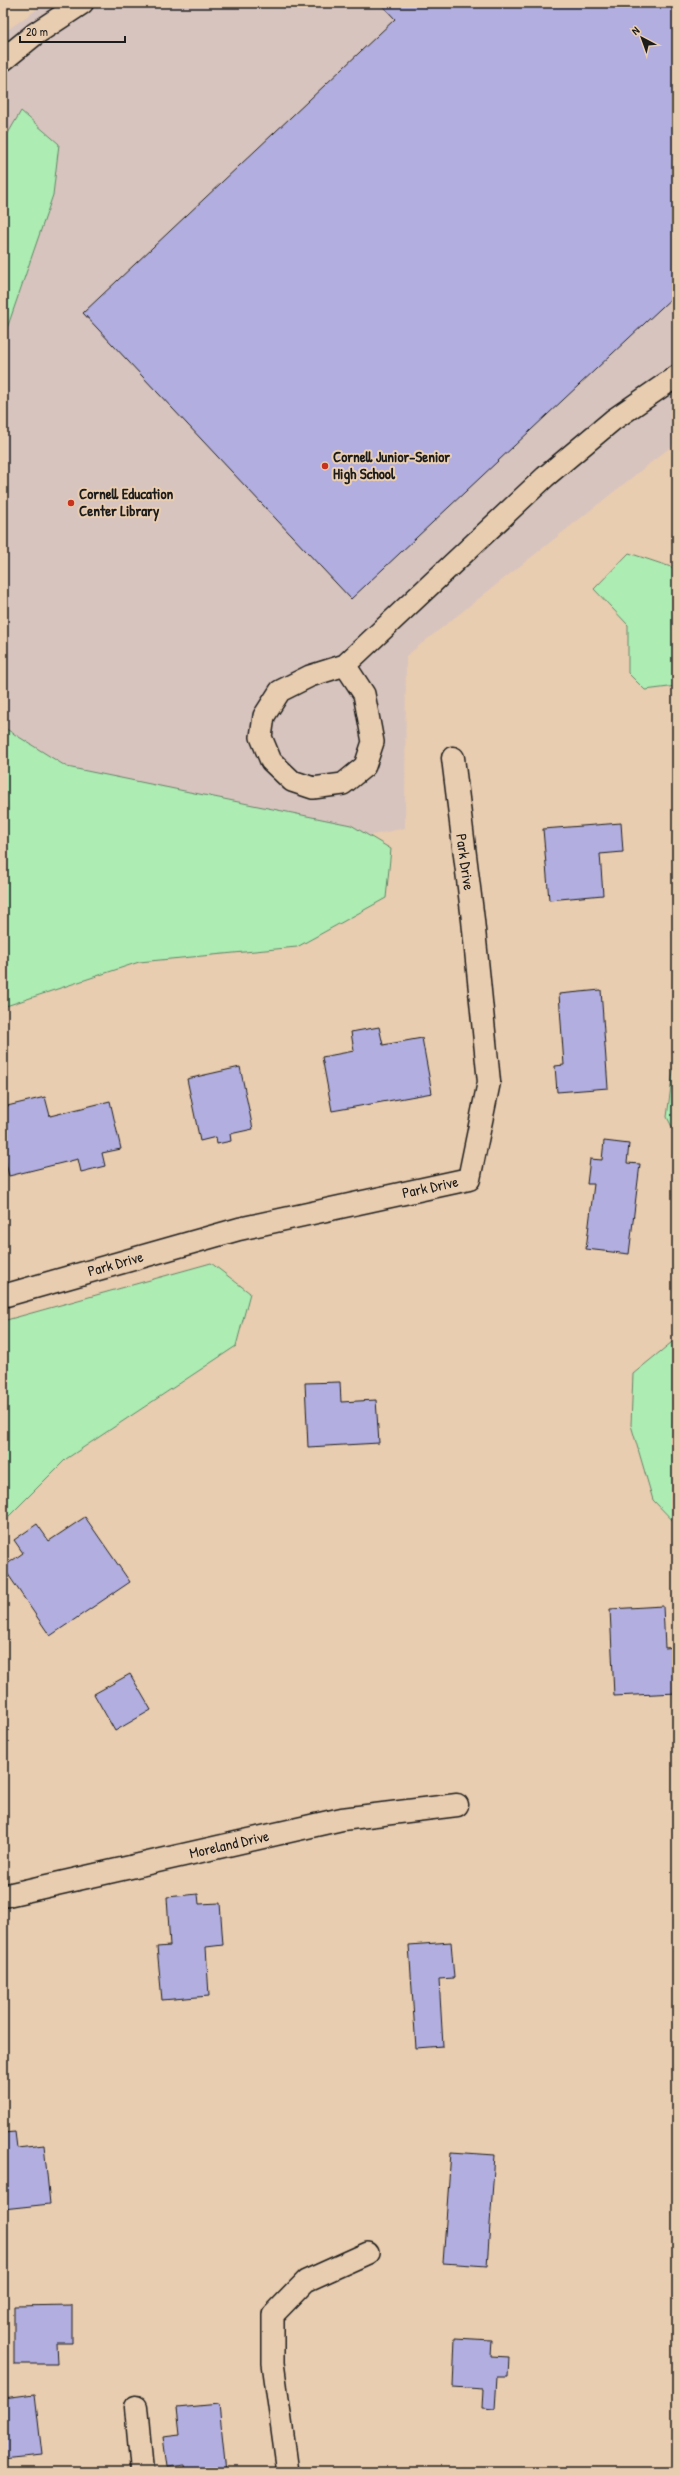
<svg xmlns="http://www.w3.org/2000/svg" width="680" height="2475" viewBox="0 0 680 2475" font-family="'Patrick Hand',sans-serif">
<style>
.built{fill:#d8c4be}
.green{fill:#adecb3;stroke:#648468}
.building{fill:#b2afe0;stroke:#1c1c1c}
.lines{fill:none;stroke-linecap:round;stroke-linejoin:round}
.service-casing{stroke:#1c1c1c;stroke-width:24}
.minor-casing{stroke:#1c1c1c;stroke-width:25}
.service{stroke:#e9cdb0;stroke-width:21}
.minor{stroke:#e9cdb0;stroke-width:22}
.poi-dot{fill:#c8321e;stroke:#e9cdb0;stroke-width:1.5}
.labels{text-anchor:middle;stroke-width:4;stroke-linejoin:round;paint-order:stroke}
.poi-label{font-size:15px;font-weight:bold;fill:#1c1c1c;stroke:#e9cdb0;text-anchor:start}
.street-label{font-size:15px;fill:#1c1c1c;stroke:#e9cdb0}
</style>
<rect width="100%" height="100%" fill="#e9cdb0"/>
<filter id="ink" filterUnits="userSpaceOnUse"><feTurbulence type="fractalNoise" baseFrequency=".025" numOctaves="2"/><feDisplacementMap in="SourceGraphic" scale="8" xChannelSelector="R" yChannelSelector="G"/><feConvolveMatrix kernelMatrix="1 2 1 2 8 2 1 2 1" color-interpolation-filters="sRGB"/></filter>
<g filter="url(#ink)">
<polygon class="built" points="46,3 677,3 677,442 406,656 405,828 3,914 3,33"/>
<g class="green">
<polygon points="21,111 59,144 53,195 3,340 3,142"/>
<polygon points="629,553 677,569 677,686 645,690 628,673 628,625 594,589"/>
<polygon points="3,727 67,767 351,825 391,849 386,898 297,947 139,962 3,1007"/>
<polygon points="677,1040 677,1137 667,1117"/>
<polygon points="211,1263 250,1293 236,1346 66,1459 3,1522 3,1321"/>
<polygon points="677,1338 677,1525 653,1500 631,1425 633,1374"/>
</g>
<g class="building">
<polygon points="380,3 677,3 677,293 351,599 83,313 395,19"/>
<polygon points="621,823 623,852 600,854 603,895 549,900 543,829"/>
<polygon points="601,990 608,1088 557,1092 555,1066 564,1065 559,994"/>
<polygon points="379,1027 383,1045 422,1038 432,1093 332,1111 322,1057 354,1051 351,1032"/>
<polygon points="240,1067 253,1129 230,1134 231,1141 217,1144 216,1137 200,1141 187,1079"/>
<polygon points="45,1097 50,1116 110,1101 121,1149 102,1153 105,1166 81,1172 78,1159 9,1176 3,1151 3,1107"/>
<polygon points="604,1141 629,1144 627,1163 640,1164 629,1254 586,1249 594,1184 587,1184 590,1159 602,1160"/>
<polygon points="340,1382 341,1402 376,1400 379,1443 308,1447 305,1383"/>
<polygon points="85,1517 130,1582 50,1636 3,1567 23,1553 14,1540 37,1524 49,1541"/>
<polygon points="663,1606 665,1648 677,1647 677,1693 614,1696 610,1609"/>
<polygon points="130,1674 151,1710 115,1731 94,1694"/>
<polygon points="198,1894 199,1904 220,1903 223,1945 206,1947 209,1996 162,2000 157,1947 170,1946 167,1897"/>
<polygon points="451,1942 454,1978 439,1979 443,2046 416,2048 409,1945"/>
<polygon points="15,2132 17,2148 44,2145 50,2204 3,2209 3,2133"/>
<polygon points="451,2152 495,2155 487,2266 443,2263"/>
<polygon points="72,2305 72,2343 56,2343 57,2364 14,2364 14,2306"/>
<polygon points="455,2338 492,2340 491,2356 509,2357 508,2377 497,2377 495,2409 482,2408 483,2389 453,2387"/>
<polygon points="35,2394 42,2455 3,2459 3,2398"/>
<polygon points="219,2404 226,2472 186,2472 185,2465 167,2467 163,2437 180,2435 177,2408"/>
</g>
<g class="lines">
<defs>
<g id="service">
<polyline points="345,665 364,694 373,742 365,766 343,784 313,788 292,781 271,761 261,737 264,716 280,691 310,676 345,665 545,477 613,420 677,376"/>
<polyline points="288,2472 273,2363 273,2315 306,2281 368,2253"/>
</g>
<g id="minor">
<polyline points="3,60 35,34 82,3"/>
<path id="s1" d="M3,1296L239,1229L469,1179L489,1082L473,920L453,758"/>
<path id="s2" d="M3,1896L342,1819L457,1805"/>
<polyline points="136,2407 142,2472"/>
</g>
</defs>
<use href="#service" class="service-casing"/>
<use href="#minor" class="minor-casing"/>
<use href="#service" class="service"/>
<use href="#minor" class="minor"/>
</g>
</g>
<g class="poi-dot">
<circle cx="325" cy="466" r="4"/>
<circle cx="71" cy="503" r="4"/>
</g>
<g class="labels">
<g class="poi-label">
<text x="333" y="462">Cornell Junior-Senior<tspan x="333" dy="17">High School</tspan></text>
<text x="79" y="499">Cornell Education<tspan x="79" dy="17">Center Library</tspan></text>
</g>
<g class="street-label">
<text transform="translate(465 862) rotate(82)" y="5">Park Drive</text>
<text dy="5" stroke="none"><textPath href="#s1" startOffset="441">Park Drive</textPath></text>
<text dy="5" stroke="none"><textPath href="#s1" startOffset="117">Park Drive</textPath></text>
<text dy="5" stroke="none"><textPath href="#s2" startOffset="232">Moreland Drive</textPath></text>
</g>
</g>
<rect width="680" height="2475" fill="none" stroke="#e9cdb0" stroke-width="16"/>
<rect x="8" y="8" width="664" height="2459" fill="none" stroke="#1c1c1c" stroke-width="1.5" filter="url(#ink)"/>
<g transform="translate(642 38) rotate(319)" stroke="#e9cdb0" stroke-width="3" paint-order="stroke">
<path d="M0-3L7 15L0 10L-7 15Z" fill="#1c1c1c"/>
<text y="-6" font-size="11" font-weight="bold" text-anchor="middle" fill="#1c1c1c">N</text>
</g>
<path d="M20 36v6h105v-6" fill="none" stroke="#1c1c1c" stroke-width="2"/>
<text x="26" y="36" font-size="12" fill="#1c1c1c" stroke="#e9cdb0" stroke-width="3" paint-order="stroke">20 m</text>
</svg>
